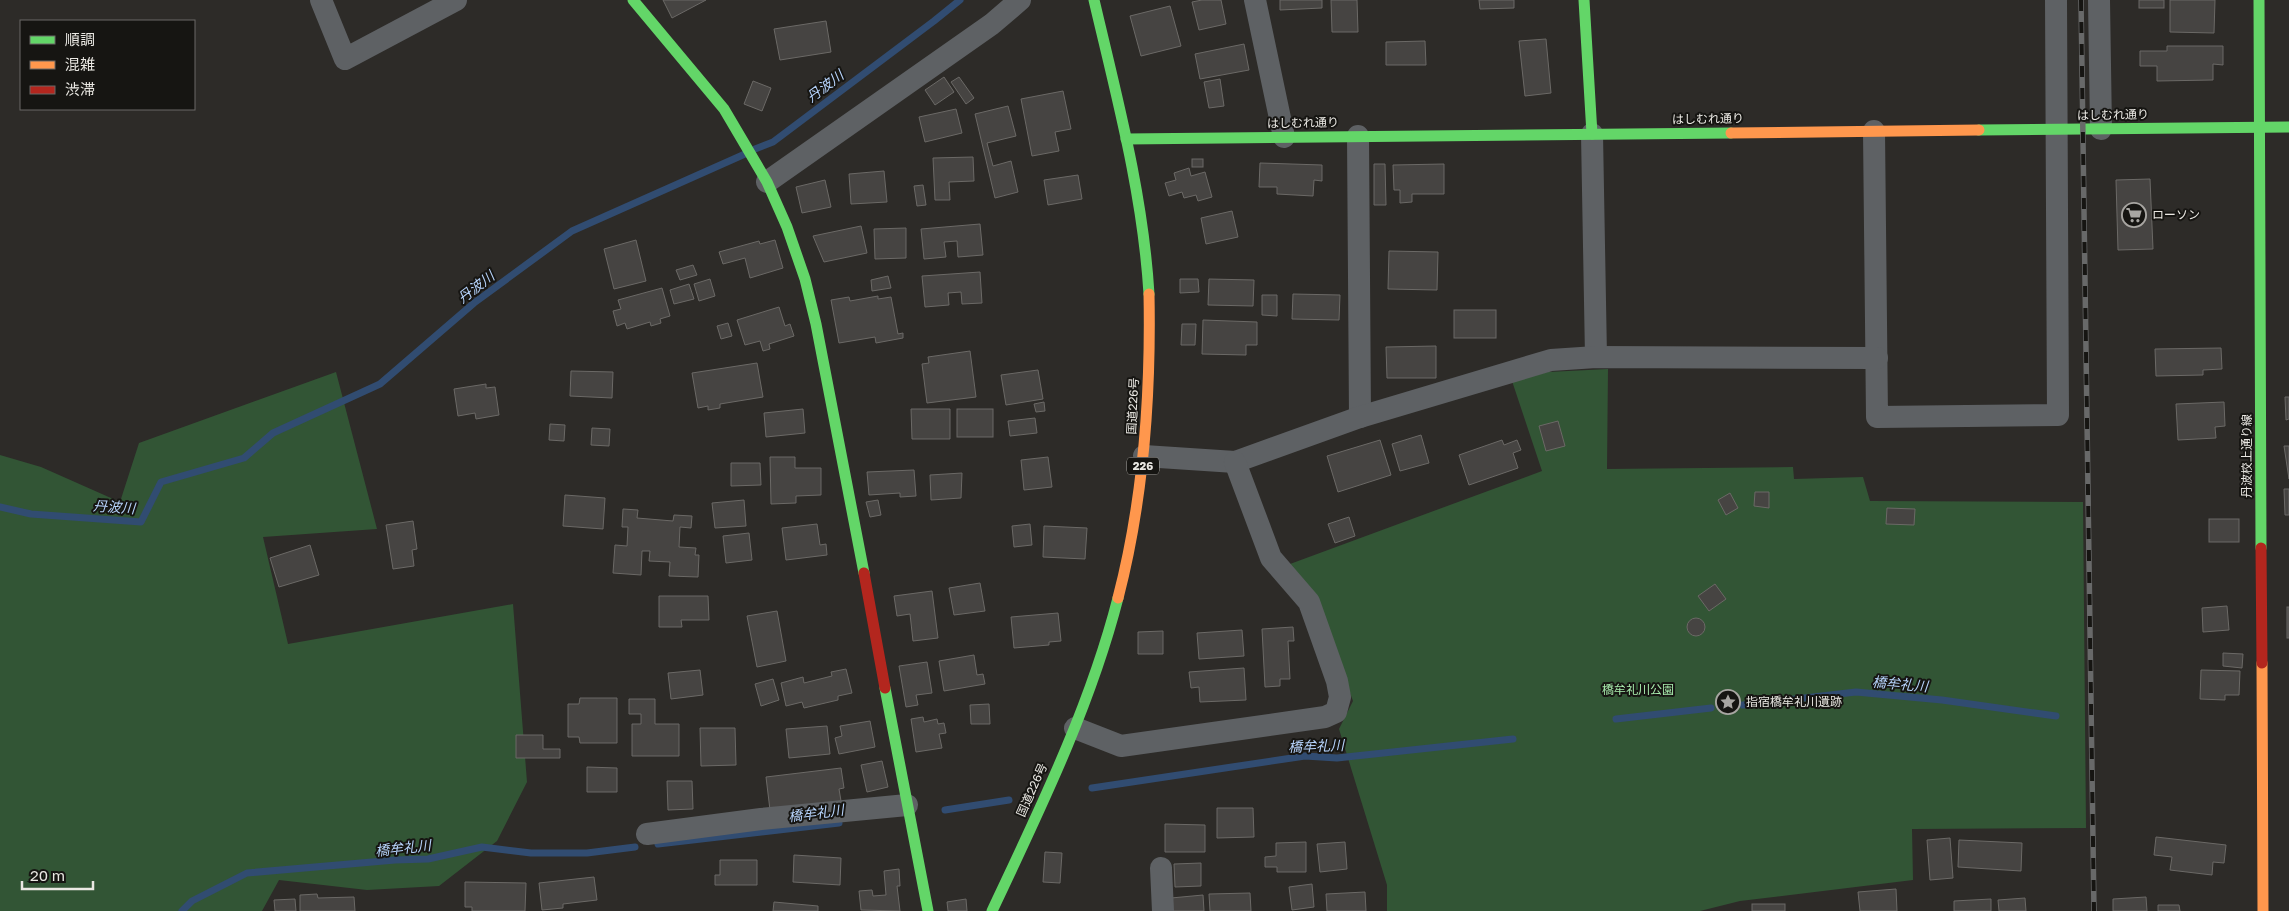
<svg xmlns="http://www.w3.org/2000/svg" width="2289" height="911" viewBox="0 0 2289 911" font-family="'Golos Text','Noto Sans JP',sans-serif">
<style>
.green{fill:#325535}
.lines{fill:none;stroke-linecap:round;stroke-linejoin:round}
.stream{stroke:#314c71;stroke-width:7}
.building{fill:#464442;stroke:#6b6966}
.street{stroke:#5e6164;stroke-width:22}
.fast{stroke:#63d668;stroke-width:11}
.slow{stroke:#ff974d;stroke-width:11}
.jam{stroke:#b3261e;stroke-width:11}
.rail-casing{stroke:#686969;stroke-width:5.5}
.rail{stroke:#161512;stroke-width:4;stroke-dasharray:11;stroke-linecap:butt}
.labels{text-anchor:middle;stroke-width:4;stroke-linejoin:round;paint-order:stroke}
.shield{fill:#161512;stroke:#aaa9a4;stroke-width:1}
.shield-label{font-size:11px;font-weight:bold;fill:#eae8e3}
.street-label{font-size:12px;fill:#eae8e3;stroke:#161512}
.poi-label{font-size:12px;fill:#eae8e3;stroke:#161512;text-anchor:start}
.park-label{font-size:12px;fill:#a8ebad;stroke:#161512}
.water-label{font-size:14px;font-style:italic;fill:#b6d3fb;stroke:#161512}
</style>
<rect width="100%" height="100%" fill="#2d2b28"/>
<g class="green">
<polygon points="1608,369 1607,469 1793,467 1794,479 1863,477 1870,501 2083,502 2086,828 1912,829 1913,880 1740,901 1700,911 1387,911 1387,885 1339,729 1353,701 1313,594 1290,564 1542,471 1512,381 1548,372"/>
<polygon points="336,372 377,529 263,537 288,644 513,604 527,782 497,841 439,886 367,890 279,880 262,911 0,911 0,455 41,467 120,502 139,443"/>
</g>
<g class="lines">
<g class="stream">
<polyline points="755,149 773,142 934,21 960,0"/>
<polyline points="0,507 31,514 141,522 161,482 244,458 273,433 380,384 474,303 572,231 745,154"/>
<polyline points="1743,705 1856,692 1942,700 2056,716"/>
<polyline points="1616,719 1711,708"/>
<polyline points="1092,788 1305,756 1337,758 1513,739"/>
<polyline points="945,810 1009,800"/>
<polyline points="658,844 839,823"/>
<polyline points="182,911 192,901 247,873 395,860 428,859 482,847 531,853 587,853 635,847"/>
</g>
</g>
<g class="building">
<polygon points="663,0 706,0 672,18"/>
<polygon points="1202,0 1221,0 1226,24 1199,30 1192,2"/>
<polygon points="1280,0 1322,0 1322,8 1280,10"/>
<polygon points="1331,0 1357,0 1358,32 1332,32"/>
<polygon points="1479,0 1514,0 1514,8 1480,9"/>
<rect x="2139" y="0" width="25" height="8"/>
<polygon points="2170,0 2215,0 2214,33 2170,32"/>
<polygon points="1170,6 1181,46 1141,56 1130,16"/>
<polygon points="826,21 831,52 780,60 774,29"/>
<polygon points="1546,39 1551,93 1525,96 1519,41"/>
<polygon points="1425,41 1426,65 1386,65 1386,42"/>
<polygon points="1244,44 1249,70 1200,79 1195,54"/>
<polygon points="2167,46 2223,46 2223,65 2213,64 2213,80 2157,81 2157,66 2140,66 2140,51 2167,51"/>
<polygon points="944,77 954,92 935,105 925,90"/>
<polygon points="959,77 974,98 966,104 951,82"/>
<polygon points="1220,79 1224,106 1209,108 1204,82"/>
<polygon points="753,81 771,88 762,111 744,104"/>
<polygon points="1063,91 1071,129 1055,132 1059,151 1032,156 1021,99"/>
<polygon points="1008,106 1016,136 987,143 993,166 1011,161 1018,192 995,198 975,114"/>
<polygon points="956,109 962,133 925,142 919,117"/>
<polygon points="973,157 974,181 949,182 950,200 935,200 933,158"/>
<rect x="1192" y="159" width="11" height="8"/>
<polygon points="1260,163 1322,165 1322,181 1314,180 1313,196 1277,194 1277,187 1259,187"/>
<polygon points="1374,164 1385,164 1386,205 1374,205"/>
<polygon points="1444,164 1444,194 1412,194 1412,202 1400,203 1400,190 1394,190 1393,165"/>
<polygon points="1189,168 1191,176 1205,172 1212,197 1198,201 1196,195 1184,198 1182,192 1169,196 1165,183 1176,180 1174,173"/>
<polygon points="884,171 887,202 851,204 849,174"/>
<polygon points="1078,175 1082,199 1048,205 1044,180"/>
<polygon points="2150,179 2153,249 2118,250 2116,180"/>
<polygon points="825,180 831,207 802,213 796,187"/>
<polygon points="923,185 926,205 917,206 914,186"/>
<polygon points="1232,211 1238,237 1206,244 1201,218"/>
<polygon points="980,224 983,255 958,257 957,241 944,242 946,257 924,259 921,229"/>
<polygon points="861,226 867,253 824,262 813,236"/>
<polygon points="906,228 906,258 875,259 874,229"/>
<polygon points="636,240 646,281 614,289 604,249"/>
<polygon points="775,240 783,268 750,278 745,258 723,264 719,252 759,241 760,244"/>
<polygon points="1389,251 1438,252 1437,290 1388,289"/>
<polygon points="693,265 697,275 680,280 676,270"/>
<polygon points="980,272 982,303 962,304 961,292 948,293 949,305 925,307 922,276"/>
<polygon points="888,276 891,288 872,291 871,280"/>
<polygon points="710,279 715,296 699,301 694,284"/>
<polygon points="1180,279 1198,279 1199,292 1180,293"/>
<polygon points="1209,279 1254,280 1253,306 1208,305"/>
<polygon points="689,284 694,299 674,304 670,290"/>
<polygon points="662,288 670,316 660,319 661,323 651,326 650,322 627,329 625,323 617,326 613,311 621,309 618,300"/>
<polygon points="1293,294 1340,295 1339,320 1292,319"/>
<polygon points="1262,295 1277,295 1277,316 1262,315"/>
<polygon points="878,296 878,299 891,297 898,334 903,333 903,338 876,343 875,337 839,343 831,300 849,297 850,301"/>
<polygon points="779,307 785,326 790,324 794,336 769,344 770,349 763,351 760,341 745,345 737,320"/>
<rect x="1454" y="310" width="42" height="28"/>
<polygon points="1203,320 1257,322 1257,345 1246,345 1246,355 1202,354"/>
<polygon points="728,323 732,336 721,339 717,326"/>
<polygon points="1182,324 1196,324 1195,345 1181,345"/>
<polygon points="1436,346 1436,378 1387,378 1386,347"/>
<polygon points="2221,348 2222,369 2203,370 2203,375 2156,376 2155,349"/>
<polygon points="970,351 976,397 927,403 922,364 929,363 928,357"/>
<polygon points="757,363 763,397 720,404 720,408 708,410 708,406 698,408 692,373"/>
<polygon points="1038,370 1043,399 1006,405 1001,375"/>
<polygon points="571,371 613,372 612,398 570,396"/>
<polygon points="486,384 486,388 495,387 499,415 476,419 475,413 458,416 454,389"/>
<polygon points="2285,397 2289,397 2289,419 2286,420"/>
<polygon points="1044,402 1045,411 1036,412 1034,404"/>
<polygon points="2224,402 2225,426 2215,427 2216,438 2178,440 2176,404"/>
<polygon points="803,409 805,433 766,437 764,413"/>
<polygon points="911,409 950,409 950,439 912,439"/>
<rect x="957" y="409" width="36" height="28"/>
<polygon points="1035,418 1037,433 1010,436 1008,421"/>
<polygon points="1558,421 1565,446 1546,451 1539,426"/>
<polygon points="550,424 565,425 564,441 549,440"/>
<polygon points="592,428 610,429 609,446 591,445"/>
<polygon points="1421,435 1429,463 1400,471 1392,444"/>
<polygon points="1380,440 1391,475 1338,492 1327,456"/>
<polygon points="1502,440 1504,445 1517,440 1521,450 1513,453 1518,468 1469,485 1459,455"/>
<polygon points="2284,446 2289,446 2289,479"/>
<polygon points="770,457 795,457 795,468 821,468 821,495 796,496 796,503 771,504"/>
<polygon points="1048,457 1052,487 1024,490 1021,460"/>
<polygon points="731,463 760,463 761,485 731,486"/>
<polygon points="914,470 916,496 900,497 900,493 869,495 867,472"/>
<polygon points="962,473 961,498 931,500 930,475"/>
<polygon points="2284,489 2289,489 2289,515 2285,515"/>
<polygon points="1755,492 1769,492 1769,508 1754,506"/>
<polygon points="1730,493 1738,508 1726,515 1718,500"/>
<polygon points="565,495 605,498 603,529 563,526"/>
<polygon points="744,500 746,526 715,528 712,503"/>
<polygon points="878,500 881,515 870,517 866,502"/>
<polygon points="1887,508 1915,509 1914,525 1886,524"/>
<polygon points="623,509 638,510 637,518 673,521 674,515 692,516 691,528 680,527 679,547 696,548 695,555 699,555 698,577 669,576 670,562 649,561 650,551 642,551 641,575 613,573 615,545 627,546 628,527 622,527"/>
<polygon points="1349,517 1355,536 1335,543 1328,524"/>
<rect x="2209" y="519" width="30" height="23"/>
<polygon points="413,521 417,549 412,550 414,566 393,569 386,525"/>
<polygon points="817,524 820,545 826,544 827,555 786,560 782,528"/>
<polygon points="1030,524 1032,545 1014,547 1012,526"/>
<polygon points="1044,526 1087,528 1085,559 1043,557"/>
<polygon points="749,533 752,560 726,563 723,536"/>
<polygon points="310,545 319,575 279,587 270,558"/>
<polygon points="980,583 985,611 954,615 949,588"/>
<polygon points="1715,584 1726,599 1709,611 1698,596"/>
<polygon points="932,591 938,638 913,641 910,614 897,616 894,596"/>
<polygon points="659,596 708,596 709,620 681,620 682,627 659,627"/>
<polygon points="2227,606 2229,630 2203,632 2202,608"/>
<rect x="2287" y="607" width="2" height="31"/>
<polygon points="777,611 786,661 757,667 747,616"/>
<polygon points="1058,613 1061,641 1049,642 1049,645 1014,648 1011,617"/>
<circle cx="1696" cy="627" r="9"/>
<polygon points="1293,627 1294,641 1288,641 1290,679 1280,679 1280,686 1265,687 1262,629"/>
<polygon points="1242,630 1244,656 1199,659 1197,633"/>
<polygon points="1163,631 1163,654 1138,654 1138,632"/>
<polygon points="2223,653 2243,654 2242,668 2223,666"/>
<polygon points="974,655 977,675 983,674 985,684 944,691 939,661"/>
<polygon points="927,662 932,693 916,695 918,705 906,707 899,666"/>
<polygon points="1244,668 1246,700 1200,702 1199,687 1191,688 1189,672"/>
<polygon points="846,669 852,693 838,696 838,700 804,708 802,702 786,706 781,683 803,677 804,683 832,676 831,672"/>
<polygon points="700,670 703,695 671,699 668,673"/>
<polygon points="2201,670 2240,671 2239,695 2225,695 2225,700 2200,699"/>
<polygon points="773,679 779,700 761,706 755,684"/>
<polygon points="580,698 617,698 617,743 580,743 579,737 568,737 568,704 579,704"/>
<polygon points="629,699 655,699 655,724 679,724 679,756 632,756 632,724 641,724 641,714 629,714"/>
<polygon points="989,704 990,724 971,724 970,705"/>
<polygon points="923,717 924,722 937,719 938,724 944,723 946,733 939,734 942,748 916,752 911,719"/>
<polygon points="870,721 875,747 839,754 835,738 842,736 840,726"/>
<polygon points="827,726 830,754 789,758 786,729"/>
<polygon points="700,728 735,728 736,765 701,766"/>
<polygon points="516,735 543,735 543,749 560,749 560,758 516,758"/>
<polygon points="882,761 888,787 867,792 861,765"/>
<polygon points="587,767 617,768 617,792 587,792"/>
<polygon points="841,768 844,788 839,789 841,801 770,810 766,777"/>
<polygon points="667,781 692,781 693,809 668,810"/>
<polygon points="1217,808 1253,808 1254,837 1217,838"/>
<polygon points="1165,824 1205,825 1205,852 1165,852"/>
<polygon points="2156,837 2226,845 2224,863 2213,862 2212,875 2170,870 2172,857 2154,855"/>
<polygon points="1950,838 1953,878 1930,880 1927,840"/>
<polygon points="1959,840 2022,843 2021,871 1958,867"/>
<polygon points="1306,842 1306,872 1277,872 1277,867 1265,867 1265,857 1276,856 1276,843"/>
<polygon points="1345,842 1347,869 1320,872 1317,844"/>
<polygon points="1045,852 1062,853 1060,883 1043,882"/>
<polygon points="794,855 841,858 840,885 793,882"/>
<polygon points="720,860 757,860 757,885 715,885 715,875 720,875"/>
<polygon points="1201,863 1201,886 1175,887 1174,864"/>
<polygon points="899,869 900,886 897,886 900,911 861,910 859,891 872,890 873,896 886,895 884,871"/>
<polygon points="594,877 597,900 563,904 563,908 542,910 539,883"/>
<polygon points="465,882 526,883 525,911 472,911 472,907 465,907"/>
<polygon points="1312,884 1314,907 1292,910 1289,887"/>
<polygon points="1896,889 1897,911 1860,911 1858,892"/>
<polygon points="1365,892 1366,911 1327,911 1326,894"/>
<polygon points="1250,893 1251,911 1210,911 1209,894"/>
<polygon points="317,894 318,898 354,897 355,911 300,911 300,895"/>
<polygon points="1203,895 1204,911 1172,911 1171,898"/>
<polygon points="2146,897 2147,911 2113,911 2113,899"/>
<polygon points="2025,898 2026,911 1999,911 1998,900"/>
<polygon points="295,899 296,911 275,911 274,900"/>
<polygon points="966,899 967,911 948,911 947,902"/>
<polygon points="1991,899 1991,911 1954,911 1954,901"/>
<polygon points="774,902 818,906 818,911 773,911"/>
<rect x="1752" y="904" width="33" height="7"/>
<polygon points="2158,905 2179,905 2180,911 2158,911"/>
</g>
<g class="lines">
<g class="street">
<polyline points="321,0 345,59 456,0"/>
<polyline points="1255,0 1284,137"/>
<polyline points="2099,0 2101,129"/>
<polyline points="1874,131 1877,417 2058,415 2056,0"/>
<polyline points="1592,134 1596,357"/>
<polyline points="1358,136 1360,417"/>
<polyline points="767,182 992,24 1020,0"/>
<polyline points="1144,456 1235,462 1360,417 1551,360 1596,357 1877,358"/>
<polyline points="1075,728 1121,746 1325,717 1336,712 1340,697 1337,681 1309,602 1271,558 1235,462"/>
<polyline points="647,834 761,819 907,805"/>
<polyline points="1161,868 1163,911"/>
</g>
<g class="fast">
<polyline points="633,0 724,109 767,182 787,227 805,279 816,324 864,573"/>
<path d="M1094,0C1117,98 1143,194 1149,294"/>
<polyline points="1584,0 1592,134"/>
<polyline points="2259,0 2261,548"/>
<polyline points="1979,130 2289,127"/>
<polyline points="1126,139 1731,133"/>
<polyline points="885,688 928,911"/>
<path d="M992,911C1040,809 1090,707 1118,598"/>
</g>
<g class="slow">
<polyline points="1731,133 1979,130"/>
<path d="M1118,598C1144,498 1151,397 1149,294"/>
<polyline points="2262,663 2263,911"/>
</g>
<g class="jam">
<polyline points="2261,548 2262,663"/>
<polyline points="864,573 885,688"/>
</g>
<defs>
<polyline id="rail" points="2081,0 2094,911"/>
</defs>
<use href="#rail" class="rail-casing"/>
<use href="#rail" class="rail"/>
</g>
<defs>
<symbol id="supermarket-ring" viewBox="-11 -11 22 22"><circle r="9.5" fill="#161512" stroke="#a8a6a2" stroke-width="1.5"/><path d="M-6-5.5h2.5l.6 2H6L4.5 2H-2.5L-4.4-4H-6ZM-1.5 3.2a1.3 1.3 0 1 0 .1 0ZM3 3.2a1.3 1.3 0 1 0 .1 0Z" fill="#a8a6a2"/></symbol>
<symbol id="sight-ring" viewBox="-11 -11 22 22"><circle r="9.5" fill="#161512" stroke="#a8a6a2" stroke-width="1.5"/><path d="M0-6L1.8-2.2L6-1.7L2.9 1.2L3.7 5.4L0 3.3L-3.7 5.4L-2.9 1.2L-6-1.7L-1.8-2.2Z" fill="#a8a6a2"/></symbol>
</defs>
<g fill-rule="evenodd">
<use href="#supermarket-ring" x="2120" y="201" width="28" height="28"/>
<use href="#sight-ring" x="1714" y="688" width="28" height="28"/>
</g>
<g class="labels">
<rect class="shield" x="1127" y="457.5" width="32" height="17" rx="4"/>
<g class="shield-label">
<text x="1143" y="470">226</text>
</g>
<g class="street-label">
<text transform="translate(2113 115) rotate(-1)" y="4">はしむれ通り</text>
<text transform="translate(1708 119) rotate(-1)" y="4">はしむれ通り</text>
<text transform="translate(1303 123) rotate(-1)" y="4">はしむれ通り</text>
<text transform="translate(1133 406) rotate(-87)" y="4">国道226号</text>
<text transform="translate(2247 456) rotate(-90)" y="4">丹波校上通り線</text>
<text transform="translate(1032 790) rotate(-66)" y="4">国道226号</text>
</g>
<g class="poi-label">
<text x="2152" y="219">ローソン</text>
<text x="1746" y="706">指宿橋牟礼川遺跡</text>
</g>
<g class="park-label">
<text x="1638" y="694">橋牟礼川公園</text>
</g>
<g class="water-label">
<text transform="translate(825 86) rotate(-37)" y="5">丹波川</text>
<text transform="translate(476 287) rotate(-38)" y="5">丹波川</text>
<text transform="translate(114 507) rotate(4)" y="5">丹波川</text>
<text transform="translate(1900 684) rotate(5)" y="5">橋牟礼川</text>
<text transform="translate(1316 746) rotate(-2)" y="5">橋牟礼川</text>
<text transform="translate(816 813) rotate(-7)" y="5">橋牟礼川</text>
<text transform="translate(403 848) rotate(-6)" y="5">橋牟礼川</text>
</g>
</g>
<rect x="20" y="20" width="175" height="90" fill="#161512" stroke="#6b6966"/>
<rect x="30" y="36" width="25" height="8" fill="#63d668" stroke="#6b6966"/>
<text x="65" y="45" font-size="15" fill="#eae8e3">順調</text>
<rect x="30" y="61" width="25" height="8" fill="#ff974d" stroke="#6b6966"/>
<text x="65" y="70" font-size="15" fill="#eae8e3">混雑</text>
<rect x="30" y="86" width="25" height="8" fill="#b3261e" stroke="#6b6966"/>
<text x="65" y="95" font-size="15" fill="#eae8e3">渋滞</text>
<path d="M22 881v8h71v-8" fill="none" stroke="#eae8e3" stroke-width="2.5"/>
<text x="30" y="881" font-size="15" fill="#eae8e3" stroke="#161512" stroke-width="4" paint-order="stroke">20 m</text>
</svg>
